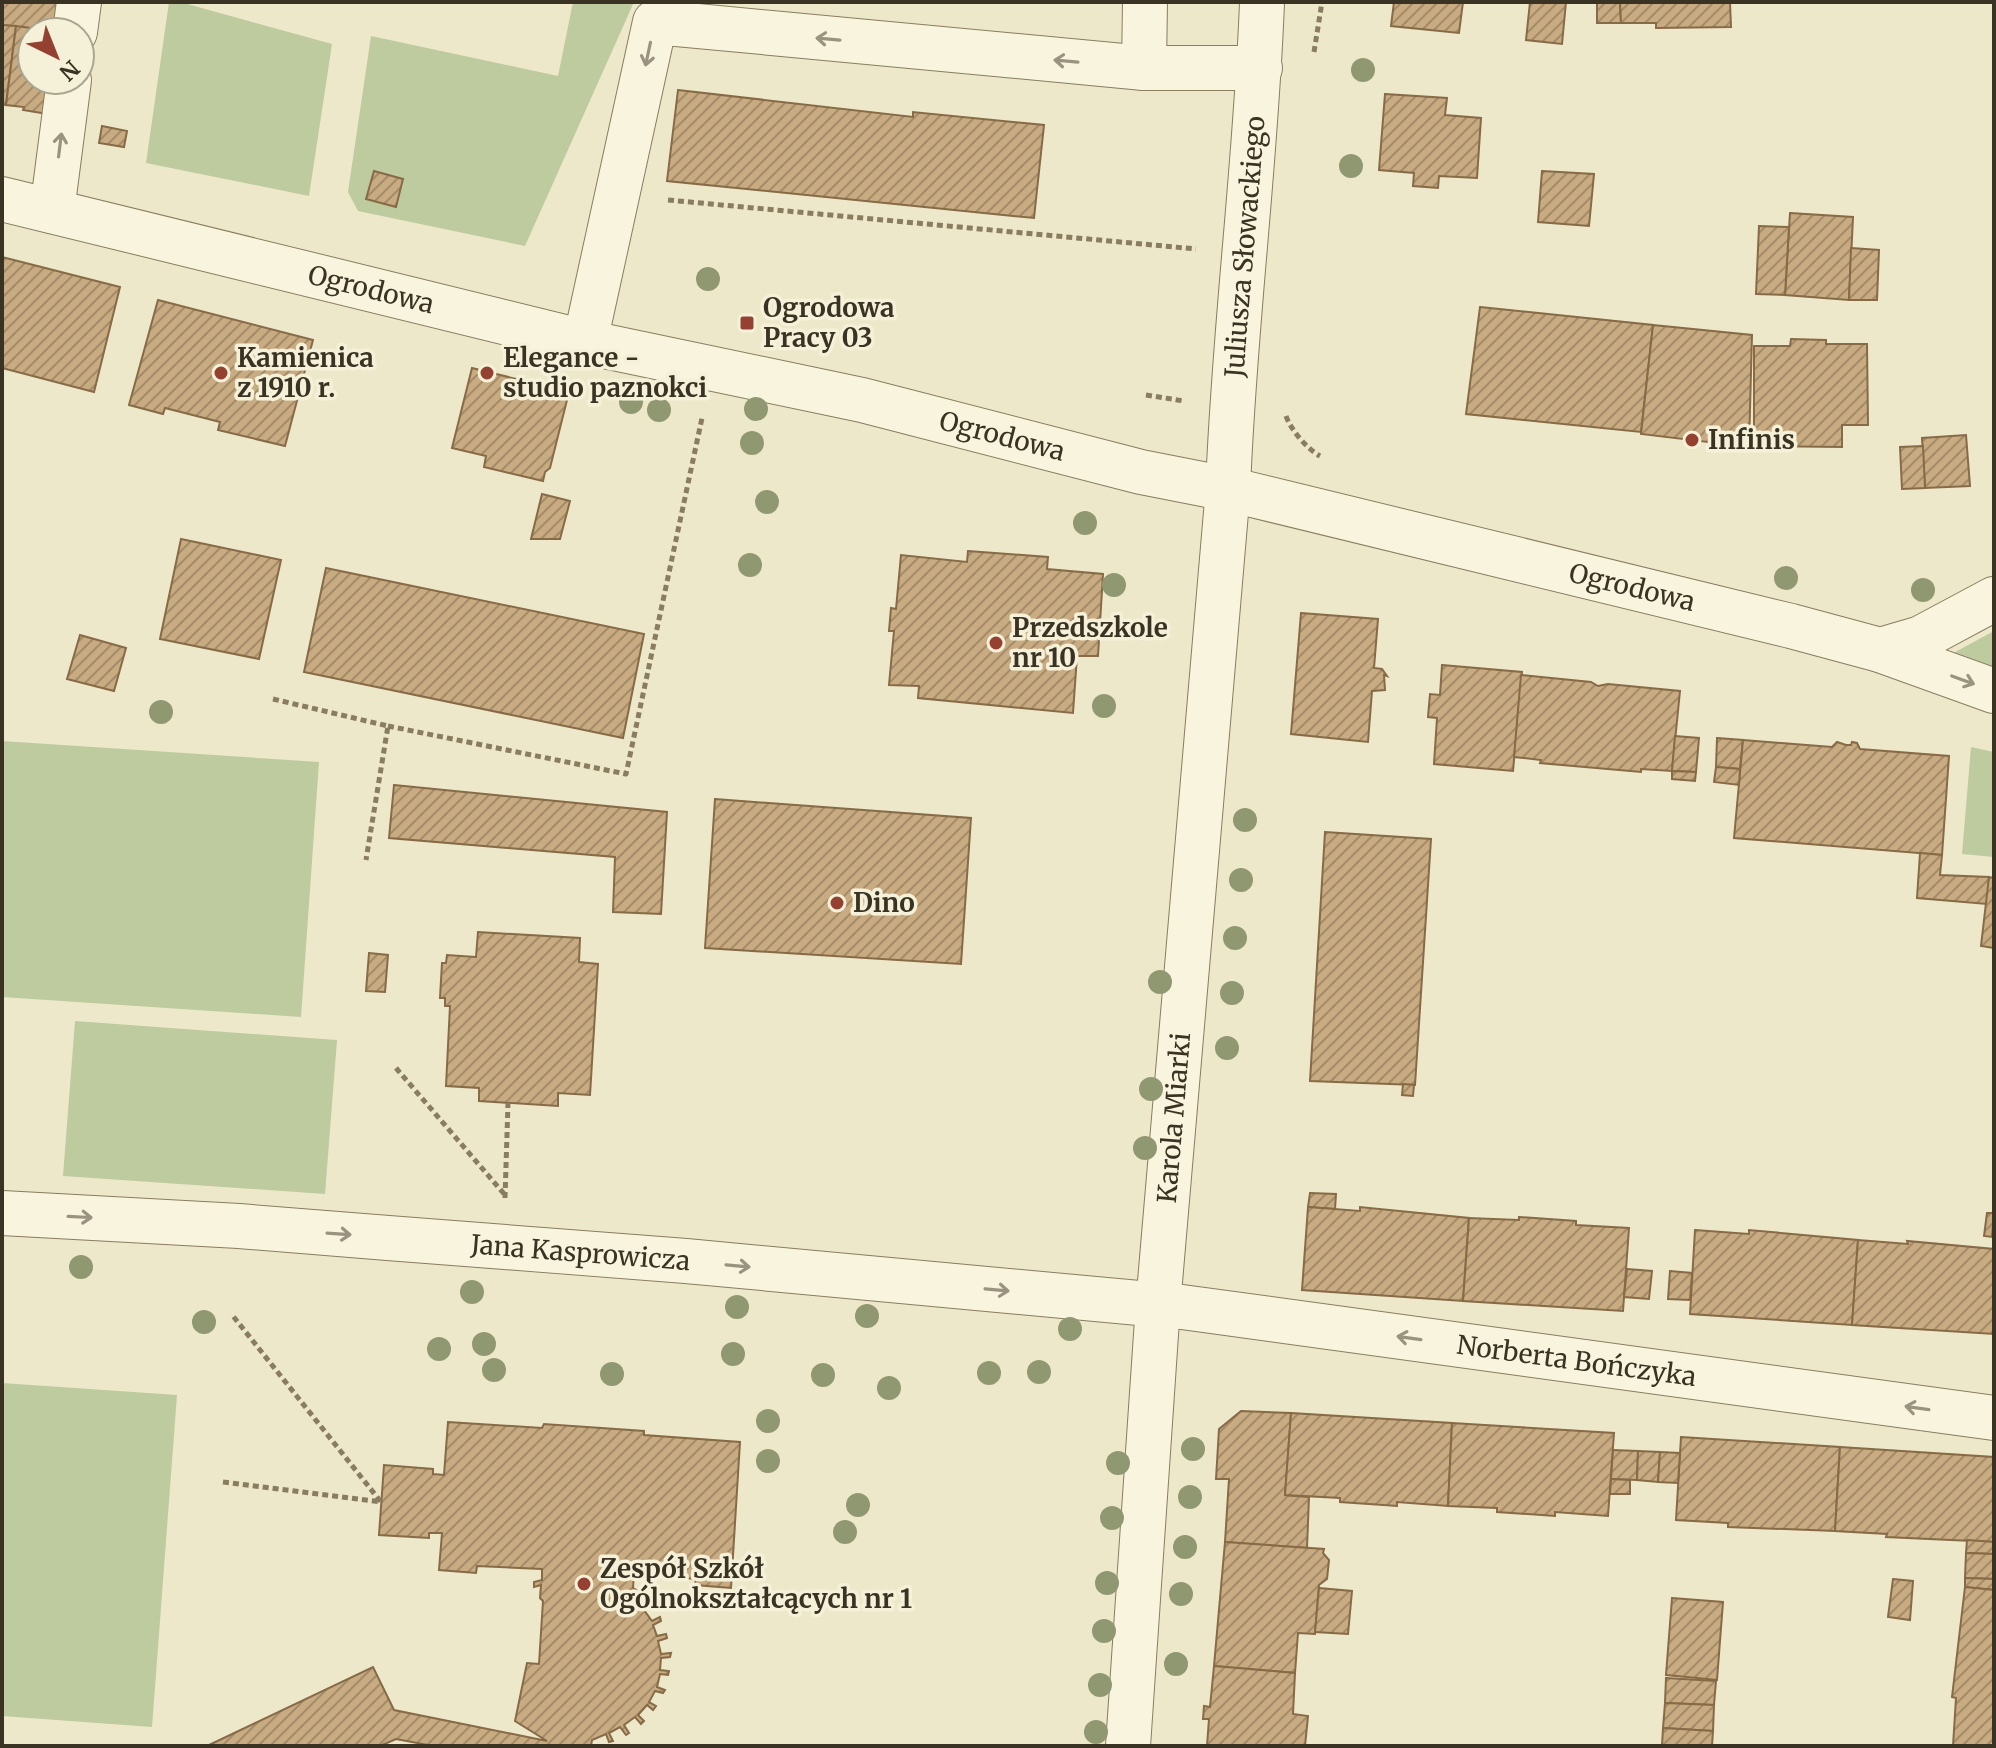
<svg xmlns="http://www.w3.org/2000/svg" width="1996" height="1748" viewBox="0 0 1996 1748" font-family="Merriweather,serif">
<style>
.green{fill:#becb9e}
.building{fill:url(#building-hatch);stroke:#876a46;stroke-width:2}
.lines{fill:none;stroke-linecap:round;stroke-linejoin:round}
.minor-casing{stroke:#897c5f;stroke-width:46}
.path{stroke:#897c5f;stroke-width:5;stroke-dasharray:6 4;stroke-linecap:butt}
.minor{stroke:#f8f4dd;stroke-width:44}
.tree{fill:#909871}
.oneway{stroke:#999380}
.poi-dot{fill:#954132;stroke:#f5f1d9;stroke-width:3}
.labels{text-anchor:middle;stroke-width:7;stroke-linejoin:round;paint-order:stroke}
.street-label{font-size:26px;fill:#3a3222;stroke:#f5f1d9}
.poi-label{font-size:26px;font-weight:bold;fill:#3a3222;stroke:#f5f1d9;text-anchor:start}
</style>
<defs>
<pattern id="building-hatch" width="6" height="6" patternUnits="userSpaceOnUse" patternTransform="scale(2)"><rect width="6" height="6" fill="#c9ab82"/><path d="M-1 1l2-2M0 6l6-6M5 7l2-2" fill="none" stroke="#a48c6a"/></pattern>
</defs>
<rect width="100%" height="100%" fill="#ede8ca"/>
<g class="green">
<polygon points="169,2 180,2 332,44 309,196 146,163"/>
<polygon points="573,2 634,2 525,246 358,211 348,192 371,36 558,76"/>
<polygon points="1994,631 1994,671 1946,657"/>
<polygon points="2,741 319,762 301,1017 2,997"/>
<polygon points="1971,747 1994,752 1994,857 1962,854"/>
<polygon points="75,1021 337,1040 325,1194 63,1176"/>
<polygon points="2,1383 177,1395 152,1727 2,1716"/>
</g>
<g class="building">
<polygon points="2,2 62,2 54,31 2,25"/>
<polygon points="1394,2 1463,2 1459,33 1391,26"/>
<polygon points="1530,2 1566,2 1562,44 1526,40"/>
<polygon points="1597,2 1620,2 1621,23 1597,23"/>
<polygon points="1620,2 1730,2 1731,27 1656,28 1656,23 1621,23"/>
<polygon points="2,25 16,26 6,105 2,104"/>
<polygon points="16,26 54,31 32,32 32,80 52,80 48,114 23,110 24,107 6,105"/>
<polygon points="678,90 913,117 913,112 1044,125 1034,218 667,181"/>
<polygon points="1385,94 1447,98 1445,115 1481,118 1477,178 1439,176 1438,188 1413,186 1414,173 1379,170"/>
<polygon points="102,126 127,131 124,147 99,143"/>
<polygon points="374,171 403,179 396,207 366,199"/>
<polygon points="1542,171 1594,174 1589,226 1538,222"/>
<polygon points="1790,213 1853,217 1849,300 1785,295"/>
<polygon points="1759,226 1789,227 1785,295 1756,294"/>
<polygon points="1851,248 1879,250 1877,300 1849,300"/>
<polygon points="2,257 120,287 94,392 2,368"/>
<polygon points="158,300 313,340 285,446 218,430 220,422 165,408 163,414 129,405"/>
<polygon points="1480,307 1653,325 1641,432 1466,414"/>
<polygon points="1653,325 1752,335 1749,447 1641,434"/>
<polygon points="1791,339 1826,340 1826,344 1867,344 1868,425 1842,425 1842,447 1754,446 1754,346 1790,346"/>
<polygon points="472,368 569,392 550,468 545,472 543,481 484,467 486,456 452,448"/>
<polygon points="1966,435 1970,486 1925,488 1922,438"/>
<polygon points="1923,446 1925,488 1902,489 1900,447"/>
<polygon points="542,494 570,501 560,539 531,539"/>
<polygon points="181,539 281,560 259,659 160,639"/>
<polygon points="968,551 1048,557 1047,569 1103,574 1098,656 1077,656 1073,713 918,698 919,686 889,685 894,631 889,631 891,608 896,609 901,555 967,562"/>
<polygon points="326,568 644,634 623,738 304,672"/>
<polygon points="1301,613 1378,619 1374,668 1382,669 1387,676 1384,675 1385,690 1372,691 1368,742 1291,734"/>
<polygon points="80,635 126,648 114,691 67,679"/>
<polygon points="1442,665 1522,672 1513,771 1434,764 1437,718 1428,717 1430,694 1440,695"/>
<polygon points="1521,675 1591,682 1598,686 1608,684 1680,691 1672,771 1641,769 1641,772 1540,763 1541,760 1514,757"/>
<polygon points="1675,736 1699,738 1696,772 1672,771"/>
<polygon points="1717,738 1743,740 1740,769 1716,767"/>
<polygon points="1743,740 1832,747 1837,742 1846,745 1851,745 1852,742 1857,743 1860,749 1949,756 1942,855 1734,838"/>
<polygon points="1716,767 1740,769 1739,785 1714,782"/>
<polygon points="1672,771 1696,772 1695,781 1672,779"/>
<polygon points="394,785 667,812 661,914 613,912 615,857 389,838"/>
<polygon points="715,799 971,818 961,964 705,948"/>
<polygon points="1325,832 1431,839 1415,1085 1310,1081"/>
<polygon points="1920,853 1942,855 1940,875 1989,877 1987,904 1917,898"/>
<polygon points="1989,877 1994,878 1994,948 1981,946"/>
<polygon points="478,932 580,938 579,962 598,964 590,1095 558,1093 558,1106 479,1101 479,1088 446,1086 450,1006 445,1006 445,998 440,998 442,963 446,963 447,955 476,957"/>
<polygon points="369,953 388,955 385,992 366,991"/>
<polygon points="1403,1084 1414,1085 1413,1096 1402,1095"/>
<polygon points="1310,1193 1336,1194 1335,1209 1308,1207"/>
<polygon points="1308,1207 1360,1211 1360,1207 1469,1218 1463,1301 1302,1290"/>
<polygon points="1987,1213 1994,1213 1992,1237 1984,1236"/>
<polygon points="1519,1217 1576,1221 1576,1225 1629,1228 1623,1311 1463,1301 1469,1218 1519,1220"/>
<polygon points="1695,1230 1749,1234 1749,1230 1858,1240 1852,1325 1690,1314"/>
<polygon points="1858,1240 1908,1244 1907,1241 1994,1249 1994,1334 1852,1325"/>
<polygon points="1627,1269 1652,1271 1649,1299 1624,1297"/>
<polygon points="1670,1271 1692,1273 1690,1300 1668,1299"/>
<polygon points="1241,1411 1291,1413 1285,1495 1309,1497 1307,1548 1225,1542 1229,1479 1216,1479 1219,1429"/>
<polygon points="1291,1413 1452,1423 1448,1506 1397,1502 1397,1506 1340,1502 1340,1498 1285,1495"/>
<polygon points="448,1422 542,1428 544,1424 644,1431 644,1435 740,1442 731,1588 695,1585 696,1579 634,1574 633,1588 640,1592 634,1598 641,1606 648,1600 651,1603 644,1610 652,1621 660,1617 661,1621 653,1625 657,1636 666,1634 667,1638 658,1641 661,1654 671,1653 670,1657 661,1658 660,1670 669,1671 668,1675 660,1674 657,1687 665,1690 663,1693 655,1691 649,1702 656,1706 653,1710 647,1705 638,1715 644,1721 641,1724 635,1717 624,1725 629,1733 626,1735 620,1727 609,1733 613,1741 609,1742 606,1734 592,1740 591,1746 433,1746 396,1739 380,1746 207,1746 373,1667 394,1710 547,1741 515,1721 527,1663 539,1664 543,1601 540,1598 541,1585 534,1587 534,1582 542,1580 542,1569 477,1566 476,1573 439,1570 442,1533 429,1533 429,1538 379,1535 384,1465 433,1469 433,1474 444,1475"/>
<polygon points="1452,1423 1614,1433 1608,1516 1555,1512 1555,1516 1497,1512 1497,1508 1448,1506"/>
<polygon points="1681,1437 1840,1447 1835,1531 1728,1527 1728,1523 1676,1520"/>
<polygon points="1840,1447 1994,1457 1994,1542 1886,1537 1887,1534 1835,1531"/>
<polygon points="1613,1450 1638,1451 1637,1480 1611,1479"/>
<polygon points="1638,1451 1660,1452 1658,1482 1637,1480"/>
<polygon points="1660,1452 1680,1453 1678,1483 1658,1482"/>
<polygon points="1611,1479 1630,1480 1630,1494 1610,1494"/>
<polygon points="1967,1540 1994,1542 1994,1554 1966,1553"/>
<polygon points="1225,1542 1324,1549 1323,1553 1329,1560 1327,1579 1319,1585 1315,1634 1298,1633 1295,1673 1214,1666"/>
<polygon points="1966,1553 1994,1554 1994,1579 1965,1578"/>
<polygon points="1965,1578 1994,1579 1994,1590 1965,1587"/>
<polygon points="1893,1579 1913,1581 1910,1620 1888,1617"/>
<polygon points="1965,1587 1994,1590 1994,1746 1953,1746 1956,1698 1952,1697"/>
<polygon points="1319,1588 1352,1591 1348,1634 1315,1632"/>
<polygon points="1672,1598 1723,1602 1717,1680 1666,1675"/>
<polygon points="1214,1666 1295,1673 1293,1714 1308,1716 1305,1746 1207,1746 1209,1719 1203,1719 1204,1706 1210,1707"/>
<polygon points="1666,1678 1716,1681 1714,1705 1665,1703"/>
<polygon points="1665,1703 1714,1705 1713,1731 1663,1728"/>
<polygon points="1663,1728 1713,1731 1712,1746 1662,1746"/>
</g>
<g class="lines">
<defs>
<g id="minor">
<polyline points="75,32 79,2"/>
<polyline points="1144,68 1145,2"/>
<path id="s1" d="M2,199L585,342L862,400L1141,472L1228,489L1791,626L1880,650L1994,691"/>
<polyline points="52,211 69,80"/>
<polyline points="585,342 655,22 1144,68 1260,68"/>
<polyline points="1880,650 1921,638 1994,599"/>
<path id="s2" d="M2,1213L239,1226L388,1238L686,1261L1182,1307L1994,1418"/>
<path id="s3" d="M1128,1746L1158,1305L1228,489C1234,327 1256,165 1262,2"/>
</g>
</defs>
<use href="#minor" class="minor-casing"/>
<g class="path">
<polyline points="1314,52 1322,2"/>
<polyline points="668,200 1196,249"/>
<polyline points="1146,395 1184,401"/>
<path d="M1286,416C1291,430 1307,449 1320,456"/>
<polyline points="273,699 388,726 366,860"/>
<polyline points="388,726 626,774 702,418"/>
<polyline points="396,1068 505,1195"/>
<polyline points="505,1198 508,1103"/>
<polyline points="223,1482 381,1502 233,1316"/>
</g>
<use href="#minor" class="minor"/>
</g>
<g class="tree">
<circle cx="1363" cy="70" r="12"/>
<circle cx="1351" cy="166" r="12"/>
<circle cx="708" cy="279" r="12"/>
<circle cx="631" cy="402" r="12"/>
<circle cx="756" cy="409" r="12"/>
<circle cx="659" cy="410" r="12"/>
<circle cx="752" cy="443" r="12"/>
<circle cx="767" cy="502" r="12"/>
<circle cx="1085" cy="523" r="12"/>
<circle cx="750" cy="565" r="12"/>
<circle cx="1786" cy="578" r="12"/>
<circle cx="1114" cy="585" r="12"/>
<circle cx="1923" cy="590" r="12"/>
<circle cx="1104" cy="706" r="12"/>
<circle cx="161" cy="712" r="12"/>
<circle cx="1245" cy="820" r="12"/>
<circle cx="1241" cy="880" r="12"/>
<circle cx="1235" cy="938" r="12"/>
<circle cx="1160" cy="982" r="12"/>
<circle cx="1232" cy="993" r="12"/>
<circle cx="1227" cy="1048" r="12"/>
<circle cx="1151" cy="1089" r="12"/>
<circle cx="1145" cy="1148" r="12"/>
<circle cx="81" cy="1267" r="12"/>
<circle cx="472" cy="1292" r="12"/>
<circle cx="737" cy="1307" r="12"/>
<circle cx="867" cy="1316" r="12"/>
<circle cx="204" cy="1322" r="12"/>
<circle cx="1070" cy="1329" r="12"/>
<circle cx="484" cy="1344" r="12"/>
<circle cx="439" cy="1349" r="12"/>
<circle cx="733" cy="1354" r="12"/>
<circle cx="494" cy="1370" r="12"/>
<circle cx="1039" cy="1372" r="12"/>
<circle cx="989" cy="1373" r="12"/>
<circle cx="612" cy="1374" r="12"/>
<circle cx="823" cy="1375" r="12"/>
<circle cx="889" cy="1388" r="12"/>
<circle cx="768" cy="1421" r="12"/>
<circle cx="1193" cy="1449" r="12"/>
<circle cx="768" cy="1461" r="12"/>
<circle cx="1118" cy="1463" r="12"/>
<circle cx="1190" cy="1497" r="12"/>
<circle cx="858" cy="1505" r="12"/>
<circle cx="1112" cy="1518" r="12"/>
<circle cx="845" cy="1532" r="12"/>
<circle cx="1185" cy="1547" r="12"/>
<circle cx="1107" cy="1583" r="12"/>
<circle cx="1181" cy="1594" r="12"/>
<circle cx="1104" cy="1631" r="12"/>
<circle cx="1176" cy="1664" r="12"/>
<circle cx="1100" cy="1685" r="12"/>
<circle cx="1096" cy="1732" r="12"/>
</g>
<defs><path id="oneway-shaft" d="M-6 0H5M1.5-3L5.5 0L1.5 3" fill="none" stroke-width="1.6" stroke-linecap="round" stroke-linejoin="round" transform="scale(2)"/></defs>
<g class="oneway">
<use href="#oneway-shaft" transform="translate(828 39) rotate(-175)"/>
<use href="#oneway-shaft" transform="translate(648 54) rotate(102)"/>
<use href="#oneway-shaft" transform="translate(1066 61) rotate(-175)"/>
<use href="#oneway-shaft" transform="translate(60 145) rotate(-83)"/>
<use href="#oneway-shaft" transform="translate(1963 680) rotate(20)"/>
<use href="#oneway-shaft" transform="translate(80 1217) rotate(3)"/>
<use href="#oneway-shaft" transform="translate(339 1234) rotate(4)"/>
<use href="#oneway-shaft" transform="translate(738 1266) rotate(5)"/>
<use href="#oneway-shaft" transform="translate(997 1290) rotate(5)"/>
<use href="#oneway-shaft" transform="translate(1409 1338) rotate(-172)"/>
<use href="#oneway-shaft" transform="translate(1917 1408) rotate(-172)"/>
</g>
<g class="poi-dot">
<rect x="739" y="315" width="16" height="16" rx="4"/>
<circle cx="221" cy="373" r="8"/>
<circle cx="487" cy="373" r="8"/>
<circle cx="1692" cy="440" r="8"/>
<circle cx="996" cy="643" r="8"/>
<circle cx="837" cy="903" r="8"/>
<circle cx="584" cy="1584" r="8"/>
</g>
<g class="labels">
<g class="street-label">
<text dy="9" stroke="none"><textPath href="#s3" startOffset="1504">Juliusza Słowackiego</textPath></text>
<text dy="9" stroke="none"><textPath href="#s1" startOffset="380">Ogrodowa</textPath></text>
<text dy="9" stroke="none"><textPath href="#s1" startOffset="1028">Ogrodowa</textPath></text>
<text dy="9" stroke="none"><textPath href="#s1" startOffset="1676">Ogrodowa</textPath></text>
<text dy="9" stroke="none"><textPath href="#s3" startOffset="630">Karola Miarki</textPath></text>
<text dy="9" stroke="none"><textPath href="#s2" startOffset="580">Jana Kasprowicza</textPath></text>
<text dy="9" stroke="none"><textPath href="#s2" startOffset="1582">Norberta Bończyka</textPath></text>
</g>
<g class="poi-label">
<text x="763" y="317">Ogrodowa<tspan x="763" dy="30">Pracy 03</tspan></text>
<text x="237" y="367">Kamienica<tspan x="237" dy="30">z 1910 r.</tspan></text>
<text x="503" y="367">Elegance -<tspan x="503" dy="30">studio paznokci</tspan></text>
<text x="1708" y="449">Infinis</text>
<text x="1012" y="637">Przedszkole<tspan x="1012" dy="30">nr 10</tspan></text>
<text x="853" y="912">Dino</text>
<text x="600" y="1578">Zespół Szkół<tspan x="600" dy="30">Ogólnokształcących nr 1</tspan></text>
</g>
</g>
<rect width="1996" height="1748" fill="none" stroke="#3a3222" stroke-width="8"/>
<g transform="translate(56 56) rotate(137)"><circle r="38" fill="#f5f1d9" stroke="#aaa590" stroke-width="2"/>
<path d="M0-6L14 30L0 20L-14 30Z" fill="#954132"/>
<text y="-12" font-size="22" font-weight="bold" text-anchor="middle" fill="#3a3222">N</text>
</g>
</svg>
